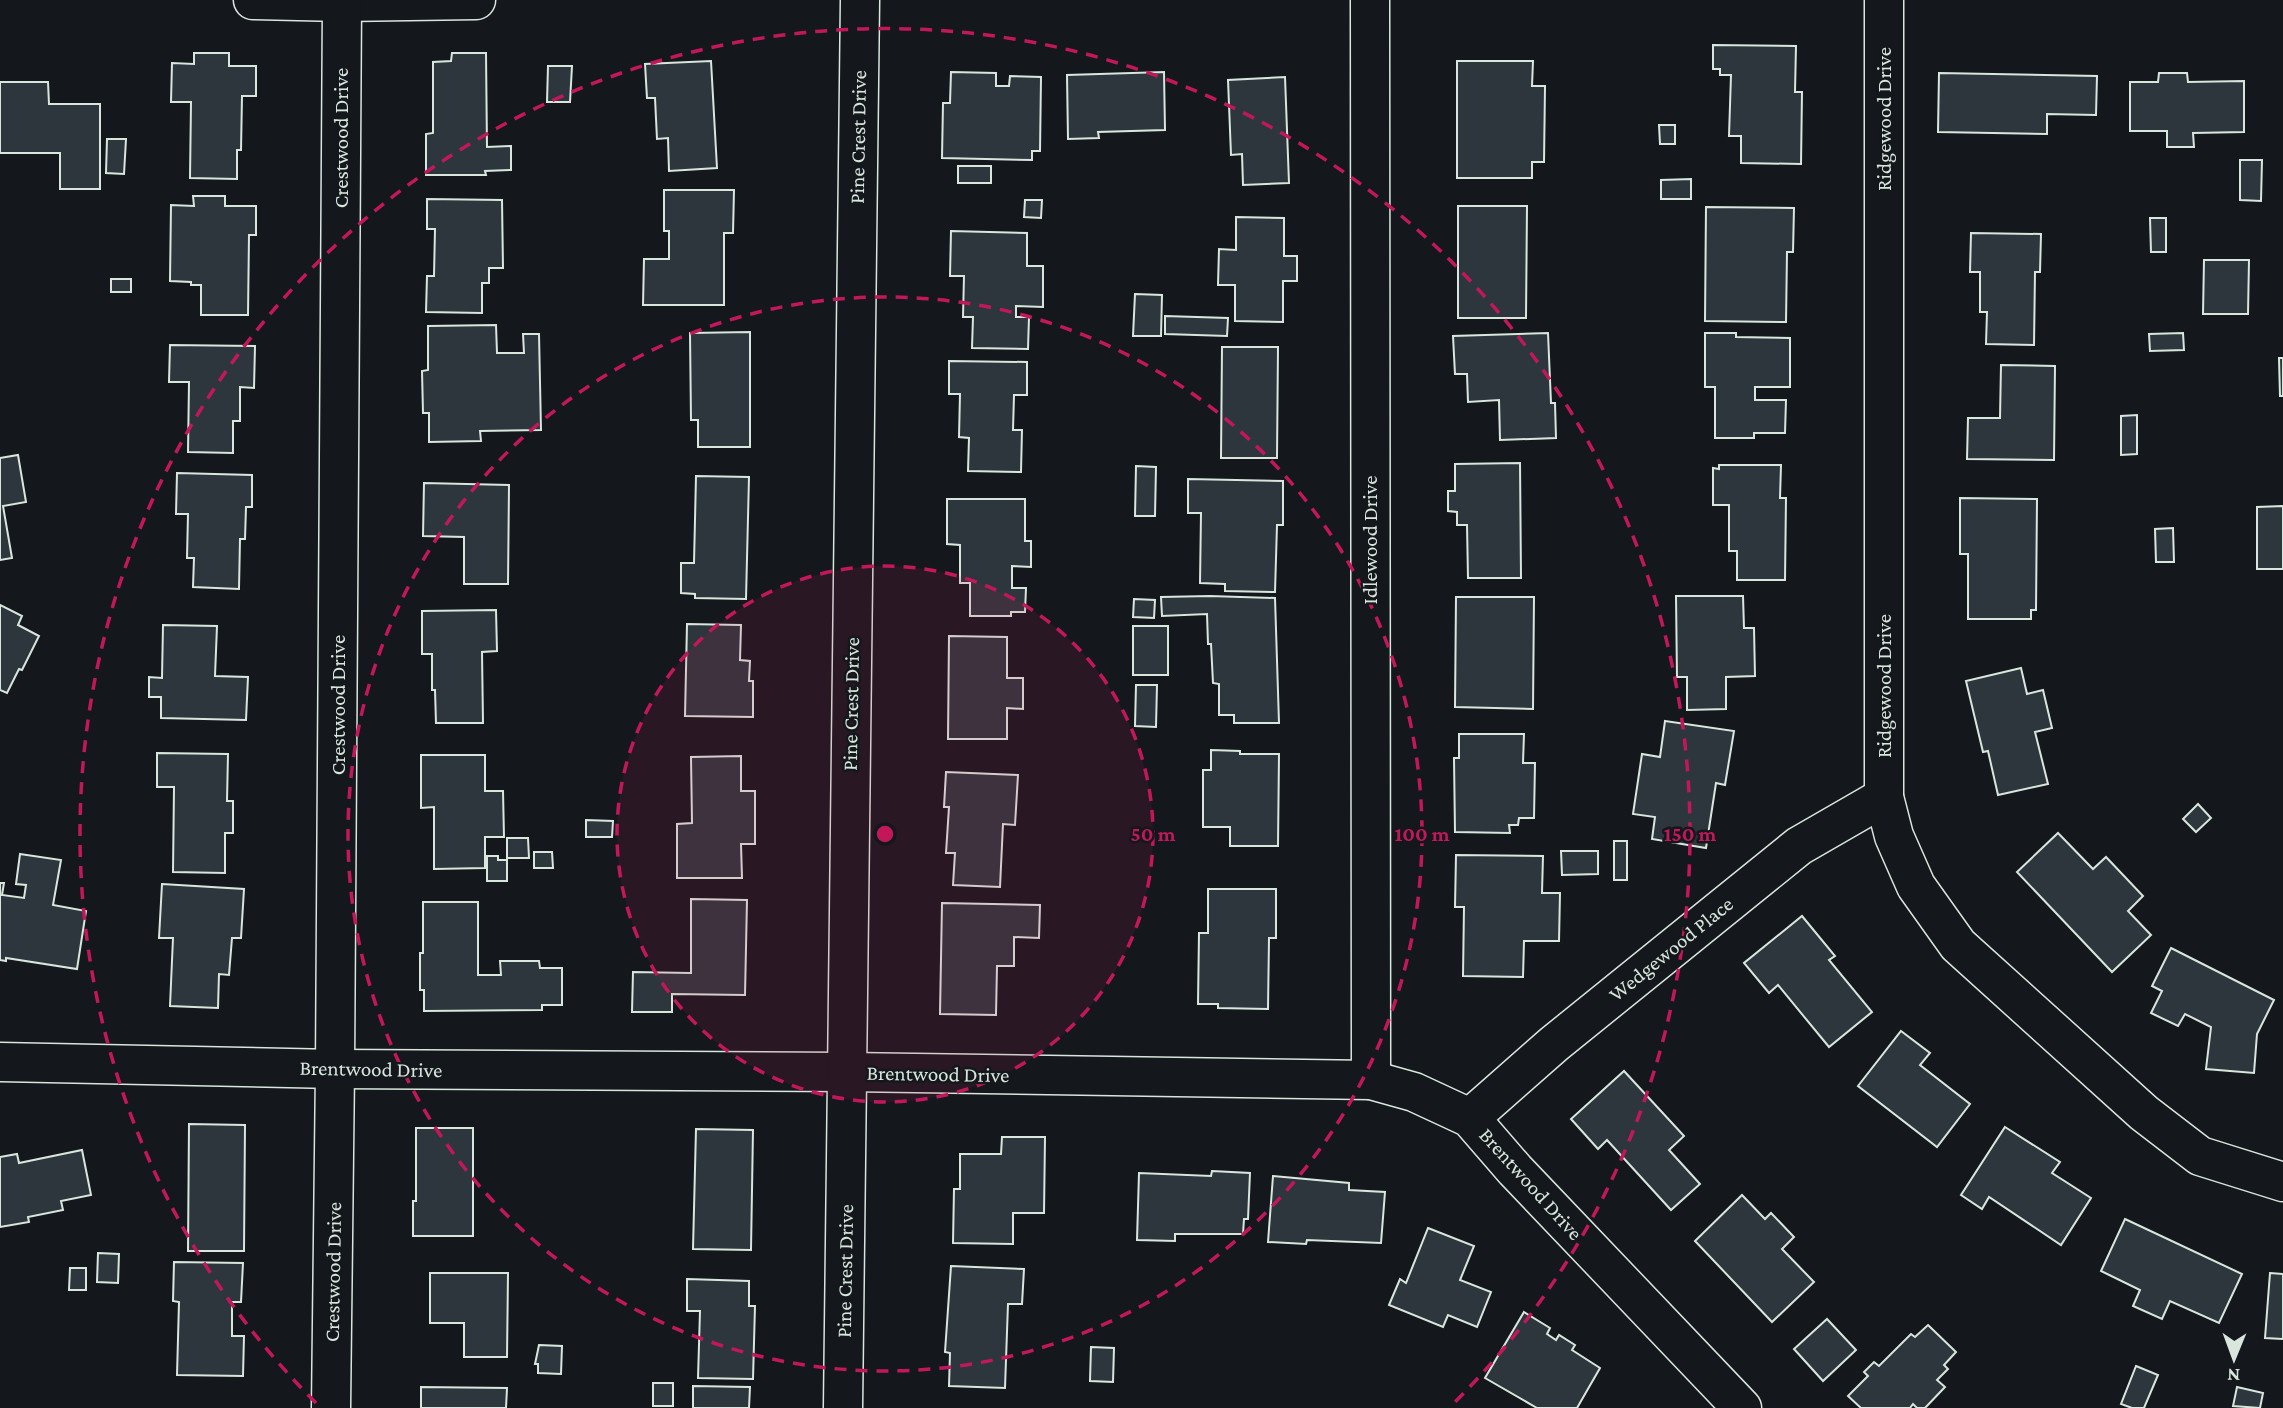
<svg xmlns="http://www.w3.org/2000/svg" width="2283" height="1408" viewBox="0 0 2283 1408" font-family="'Crimson Pro',serif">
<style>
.building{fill:#2c363c;stroke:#d8e6dc;stroke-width:2}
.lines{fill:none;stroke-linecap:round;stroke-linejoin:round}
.minor-casing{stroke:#d8e6dc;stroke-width:41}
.minor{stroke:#14181c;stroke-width:38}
.ring{fill:none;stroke:#c2185b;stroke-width:3.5;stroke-dasharray:12 9}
.labels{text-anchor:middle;stroke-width:5;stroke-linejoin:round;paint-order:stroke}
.street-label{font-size:21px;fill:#d8e6dc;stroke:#14181c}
.centre{fill:#c2185b;stroke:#14181c;stroke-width:3.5}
.ring-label{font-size:21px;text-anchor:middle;font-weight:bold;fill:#c2185b;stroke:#14181c;stroke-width:5;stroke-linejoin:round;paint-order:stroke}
</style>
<rect width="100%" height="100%" fill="#14181c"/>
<g class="building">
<polygon points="1713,45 1796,46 1795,92 1802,92 1801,164 1741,163 1741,136 1729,136 1731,75 1720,75 1720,69 1713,69"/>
<polygon points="194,53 229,53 229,66 256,66 256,96 242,96 241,150 237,150 237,179 190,178 191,102 171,102 172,63 194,64"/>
<polygon points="452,53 486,53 487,147 511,146 511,170 485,171 486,175 426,175 426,134 433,133 433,62 451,61"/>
<polygon points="711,61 717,168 669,171 668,138 657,139 655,98 647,98 645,64"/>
<polygon points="1457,61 1533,61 1532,86 1545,86 1544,162 1532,162 1532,178 1457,178"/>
<polygon points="548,66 572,66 570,102 547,102"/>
<polygon points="951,72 996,73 996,86 1009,86 1010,76 1041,77 1040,151 1032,151 1032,160 942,158 943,103 950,103"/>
<polygon points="1164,72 1165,130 1098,132 1099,138 1068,139 1067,75"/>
<polygon points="1939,73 2097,76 2096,115 2047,114 2047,134 1938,132"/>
<polygon points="2159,73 2187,73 2188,82 2244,81 2244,132 2193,133 2194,147 2167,147 2167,131 2130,131 2130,82 2158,82"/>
<polygon points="1285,77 1289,183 1243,185 1242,154 1231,155 1228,80"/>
<polygon points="0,82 48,82 49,104 100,104 100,189 60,189 60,153 0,153"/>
<polygon points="1659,125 1675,125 1675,144 1660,144"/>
<polygon points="107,139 126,139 124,174 106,173"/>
<polygon points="2240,160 2262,160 2261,201 2240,200"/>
<rect x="958" y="166" width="33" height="17"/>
<polygon points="1691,179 1691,199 1661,199 1661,180"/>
<polygon points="664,190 734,190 733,233 724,233 724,305 643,305 644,259 669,259 669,231 664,231"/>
<polygon points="193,196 225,196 225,206 256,206 256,235 249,235 248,315 201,315 201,285 191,285 191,282 170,281 171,205 194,206"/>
<polygon points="427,199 502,200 503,268 489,268 489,283 482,283 482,313 426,312 427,276 434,276 435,229 427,229"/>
<polygon points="1025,200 1042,200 1041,218 1024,217"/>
<polygon points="1458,206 1527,206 1526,318 1458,318"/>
<polygon points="1706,207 1794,208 1793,252 1787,252 1786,322 1705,321"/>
<polygon points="1236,217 1284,218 1284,256 1297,256 1297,281 1283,281 1283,322 1235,321 1235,285 1218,285 1219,249 1236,250"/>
<polygon points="2150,218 2166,218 2166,252 2151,252"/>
<polygon points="951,231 1027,233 1027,266 1043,266 1043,307 1016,306 1016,317 1029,317 1028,349 972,348 973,317 963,317 964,276 950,276"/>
<polygon points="1971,233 2041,234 2040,272 2035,272 2034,345 1986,344 1987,312 1980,312 1980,272 1970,272"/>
<polygon points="2204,260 2249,260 2248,314 2203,314"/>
<rect x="111" y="279" width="20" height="13"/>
<polygon points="1135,294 1162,295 1161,336 1133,336"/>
<polygon points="1165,316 1228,318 1227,336 1165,334"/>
<polygon points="496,325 497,353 524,353 523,334 539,334 541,430 480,431 481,441 429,442 429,413 423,413 422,371 428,370 428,326"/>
<polygon points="750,332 750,447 698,447 698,420 691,420 690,333"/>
<polygon points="1548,333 1551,403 1555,403 1556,438 1500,440 1499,400 1468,402 1467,374 1455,374 1453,336"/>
<polygon points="1705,333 1736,333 1736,337 1790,338 1790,387 1755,387 1755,400 1786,400 1785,433 1754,433 1754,438 1715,438 1715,387 1705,387"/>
<polygon points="2183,333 2184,350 2150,351 2149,334"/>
<polygon points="170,345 255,346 254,388 240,387 240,421 233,421 233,453 188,452 189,382 169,382"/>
<polygon points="1222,347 1278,347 1277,458 1221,458"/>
<polygon points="2279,358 2283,358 2283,396 2280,396"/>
<polygon points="949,361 1027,362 1027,395 1014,395 1013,430 1022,430 1021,472 968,471 969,438 959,437 960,394 949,394"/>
<polygon points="2001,365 2055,366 2054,460 1967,459 1968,418 2000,418"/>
<polygon points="2137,415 2137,454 2121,455 2121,416"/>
<polygon points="18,455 26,502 3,506 12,558 0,560 0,458"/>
<polygon points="1520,463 1521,578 1468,578 1467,525 1457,525 1457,512 1448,511 1448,491 1455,491 1455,464"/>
<polygon points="1719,465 1781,465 1780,498 1786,498 1785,580 1737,580 1737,551 1729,551 1729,505 1713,505 1713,468 1719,469"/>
<polygon points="1136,466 1156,467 1155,516 1135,516"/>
<polygon points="177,473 252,475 252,507 246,507 245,539 240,539 239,589 193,587 194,558 187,558 188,514 176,514"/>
<polygon points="696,476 749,477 746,599 695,598 695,594 681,593 681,563 694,563"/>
<polygon points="1188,479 1283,481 1283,525 1277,525 1275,592 1225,591 1225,584 1200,583 1201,513 1188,513"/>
<polygon points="424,483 509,485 508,584 464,584 464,537 423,536"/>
<polygon points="1960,498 2037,499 2036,610 2031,610 2031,619 1968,619 1968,554 1960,554"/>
<polygon points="947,499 1025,499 1025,541 1031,541 1031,567 1012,566 1012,588 1026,588 1025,612 1011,612 1011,616 970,616 970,583 960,583 960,545 947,544"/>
<polygon points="2283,506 2283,569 2257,569 2257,507"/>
<polygon points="2173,528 2174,562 2156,562 2155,529"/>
<polygon points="1210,596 1275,598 1279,723 1234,723 1234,715 1219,715 1219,684 1213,683 1211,644 1208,644 1207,614 1162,616 1161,597"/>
<polygon points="1676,596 1743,596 1744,628 1754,628 1755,676 1726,677 1726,709 1687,710 1687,677 1677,677"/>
<polygon points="1456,597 1534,597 1533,709 1455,707"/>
<polygon points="1134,599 1155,600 1154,618 1133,617"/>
<polygon points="0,605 22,616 18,625 39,636 22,670 19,669 7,693 0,690"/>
<polygon points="496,610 497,651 482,652 483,723 436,723 435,690 432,690 432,654 422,654 422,611"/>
<polygon points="687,624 741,625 740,660 750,661 749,681 753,681 753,717 685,716"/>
<polygon points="163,625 217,626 215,676 248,677 246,720 161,718 161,697 149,697 149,677 162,678"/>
<rect x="1133" y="626" width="35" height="49"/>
<polygon points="949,636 1007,637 1007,678 1023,678 1023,709 1007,708 1007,739 948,739"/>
<polygon points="2021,668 2027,694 2043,690 2052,728 2035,732 2048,784 1998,795 1988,751 1983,752 1966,681"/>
<polygon points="1136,685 1157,685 1156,727 1135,726"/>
<polygon points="1665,721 1734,731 1725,785 1716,783 1706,848 1652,839 1655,817 1633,814 1642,754 1660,757"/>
<polygon points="1459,734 1524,734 1523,763 1535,763 1534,818 1519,818 1518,825 1509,825 1510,833 1455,832 1454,758 1459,758"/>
<polygon points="1211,750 1240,751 1240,754 1279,754 1278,846 1230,846 1230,827 1203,827 1203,770 1211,770"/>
<polygon points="157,753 228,754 227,801 233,801 233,833 225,833 225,873 173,872 174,787 157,787"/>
<polygon points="421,755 485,755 485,791 503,791 504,837 485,837 485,868 434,869 434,807 421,808"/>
<polygon points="741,756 741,791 755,791 755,844 741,844 742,878 677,878 677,824 692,823 691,757"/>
<polygon points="946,772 1018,775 1015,825 1003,824 1000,887 953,885 955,853 946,853 949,807 944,807"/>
<polygon points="2198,804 2211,818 2196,832 2183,819"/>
<polygon points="586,820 613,821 612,837 586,837"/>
<polygon points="2058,833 2093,869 2106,857 2143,896 2128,911 2151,935 2112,972 2017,872"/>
<polygon points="507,838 528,838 529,858 507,858"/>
<rect x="1614" y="841" width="13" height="39"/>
<polygon points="1561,851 1598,851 1598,874 1562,875"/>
<polygon points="534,852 552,852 553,868 534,868"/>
<polygon points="20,854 61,860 53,905 86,911 77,969 6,958 6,961 0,960 0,883 4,883 2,895 24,898 26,885 16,884"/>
<polygon points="1456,855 1543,856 1542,893 1560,893 1559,941 1524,941 1523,977 1463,976 1464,907 1455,907"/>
<polygon points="487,856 498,856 498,860 507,860 507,881 487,881"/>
<polygon points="162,884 244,889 241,938 232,938 229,975 219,974 218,1008 170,1006 173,938 159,938"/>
<polygon points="1208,889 1276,889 1276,938 1269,938 1268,1009 1218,1008 1218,1004 1198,1004 1199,933 1208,933"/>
<polygon points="691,899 747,900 745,995 672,994 672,1012 632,1012 633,972 691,973"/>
<polygon points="423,902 478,902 478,975 501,975 500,961 539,961 540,968 562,968 562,1005 542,1005 542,1010 424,1011 424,990 420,990 420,953 423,953"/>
<polygon points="942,903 1040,905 1039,938 1014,937 1014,966 997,966 996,1015 940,1014"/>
<polygon points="1802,916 1835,956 1829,960 1872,1012 1829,1047 1778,985 1769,993 1744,963"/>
<polygon points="2171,948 2274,1000 2257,1034 2254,1073 2206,1069 2211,1027 2185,1014 2178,1026 2151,1013 2162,991 2152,986"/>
<polygon points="1901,1031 1930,1053 1920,1065 1970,1104 1937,1147 1858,1086"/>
<polygon points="1624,1071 1684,1136 1669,1150 1700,1184 1671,1210 1607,1140 1598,1149 1571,1119"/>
<polygon points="189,1124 245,1125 244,1251 188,1251"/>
<polygon points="2005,1127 2060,1162 2052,1173 2091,1198 2061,1245 1989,1197 1982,1209 1961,1195"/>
<polygon points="416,1128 473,1128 473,1236 413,1236 413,1201 416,1201"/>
<polygon points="696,1129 753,1130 751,1250 693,1249"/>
<polygon points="1002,1137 1045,1137 1044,1213 1013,1213 1013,1244 953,1243 954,1189 960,1189 960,1154 1001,1154"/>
<polygon points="82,1150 91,1195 61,1201 63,1210 28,1217 29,1222 0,1227 0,1157 17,1154 19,1163"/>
<polygon points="1212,1171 1250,1173 1248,1219 1244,1219 1243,1234 1175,1234 1175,1241 1137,1240 1139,1173 1211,1176"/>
<polygon points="1273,1176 1349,1183 1349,1190 1385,1192 1381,1243 1307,1240 1306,1244 1268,1242"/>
<polygon points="1742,1195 1765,1219 1771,1213 1794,1237 1782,1249 1814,1282 1772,1322 1695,1241"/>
<polygon points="2125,1219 2242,1274 2219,1323 2170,1301 2162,1319 2133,1306 2140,1290 2101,1271"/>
<polygon points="1428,1228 1474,1246 1460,1280 1491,1292 1477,1327 1448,1315 1443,1327 1389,1305 1400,1279 1406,1283"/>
<polygon points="98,1253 119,1254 118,1283 97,1282"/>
<polygon points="174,1262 243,1263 241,1302 232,1302 232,1336 244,1336 243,1376 177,1375 179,1302 173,1301"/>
<polygon points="951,1266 1024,1269 1022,1304 1008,1304 1005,1388 949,1386 950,1353 945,1352"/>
<polygon points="70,1268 86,1268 86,1290 69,1290"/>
<polygon points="430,1273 508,1273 507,1357 464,1357 464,1323 430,1323"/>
<polygon points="2270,1273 2283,1274 2283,1339 2265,1338"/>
<polygon points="687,1279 749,1281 749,1306 755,1306 753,1379 698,1378 700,1311 687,1311"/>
<polygon points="1524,1312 1550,1328 1547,1334 1556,1340 1559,1335 1575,1345 1572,1350 1600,1368 1577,1408 1537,1408 1485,1378"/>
<polygon points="1827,1319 1856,1350 1823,1381 1794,1349"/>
<polygon points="1928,1325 1956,1352 1944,1365 1948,1369 1937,1380 1945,1387 1925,1408 1917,1408 1913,1404 1910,1408 1861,1408 1848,1396 1868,1376 1864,1372 1874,1362 1879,1366 1911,1334 1915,1337"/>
<polygon points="539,1345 562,1346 561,1374 538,1373 538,1364 535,1364"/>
<polygon points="1091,1347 1114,1348 1113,1382 1090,1381"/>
<polygon points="2136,1366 2158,1375 2144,1408 2132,1408 2121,1404"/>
<rect x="653" y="1383" width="20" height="23"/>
<polygon points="693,1386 750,1387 749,1408 693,1408"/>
<polygon points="421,1387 507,1388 506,1408 421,1408"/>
<polygon points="2237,1387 2263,1393 2260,1408 2233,1406"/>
</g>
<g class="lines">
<defs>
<g id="minor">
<polyline points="253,0 342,2 476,0"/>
<polyline points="1370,0 1371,1080"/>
<polyline points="1884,0 1884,797 1894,836 1916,886 1958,945 2144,1113 2200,1156 2283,1182"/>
<polyline points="0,1062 335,1069 847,1072 1371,1080 1414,1092 1470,1118 1515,1170 1742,1408"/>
<polyline points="1470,1118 1554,1044 1799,846 1884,797"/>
<polyline points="331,1408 335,1069 342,2"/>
<polyline points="843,1408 860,0"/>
</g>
</defs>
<use href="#minor" class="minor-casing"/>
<use href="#minor" class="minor"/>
</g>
<circle cx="885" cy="834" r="268" fill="#c2185b" fill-opacity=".12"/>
<g class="ring">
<circle cx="885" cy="834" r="268"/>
<circle cx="885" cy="834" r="537"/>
<path d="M316 1403A805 805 0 1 1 1454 1403"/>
</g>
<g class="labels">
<g class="street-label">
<text transform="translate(1884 119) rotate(-90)" y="7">Ridgewood Drive</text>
<text transform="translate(858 137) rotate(-89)" y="7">Pine Crest Drive</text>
<text transform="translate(341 138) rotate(-90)" y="7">Crestwood Drive</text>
<text transform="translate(1370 540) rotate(-90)" y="7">Idlewood Drive</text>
<text transform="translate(1884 686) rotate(-90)" y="7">Ridgewood Drive</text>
<text transform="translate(851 704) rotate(-89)" y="7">Pine Crest Drive</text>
<text transform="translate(338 705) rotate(-90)" y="7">Crestwood Drive</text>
<text transform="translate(1671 949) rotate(-39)" y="7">Wedgewood Place</text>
<text transform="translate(371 1069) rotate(1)" y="7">Brentwood Drive</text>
<text transform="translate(938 1074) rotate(1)" y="7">Brentwood Drive</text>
<text transform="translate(1531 1184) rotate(48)" y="7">Brentwood Drive</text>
<text transform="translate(845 1271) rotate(-89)" y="7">Pine Crest Drive</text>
<text transform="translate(333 1272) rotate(-89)" y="7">Crestwood Drive</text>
</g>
</g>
<circle cx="885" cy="834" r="10" class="centre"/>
<g class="ring-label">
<text x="1153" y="841">50 m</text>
<text x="1422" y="841">100 m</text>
<text x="1690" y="841">150 m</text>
</g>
<g transform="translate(2234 1359) rotate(181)" stroke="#14181c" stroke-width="5" paint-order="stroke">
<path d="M0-5L12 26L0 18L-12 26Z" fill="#d8e6dc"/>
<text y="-10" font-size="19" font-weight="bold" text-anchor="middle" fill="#d8e6dc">N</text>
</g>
</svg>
